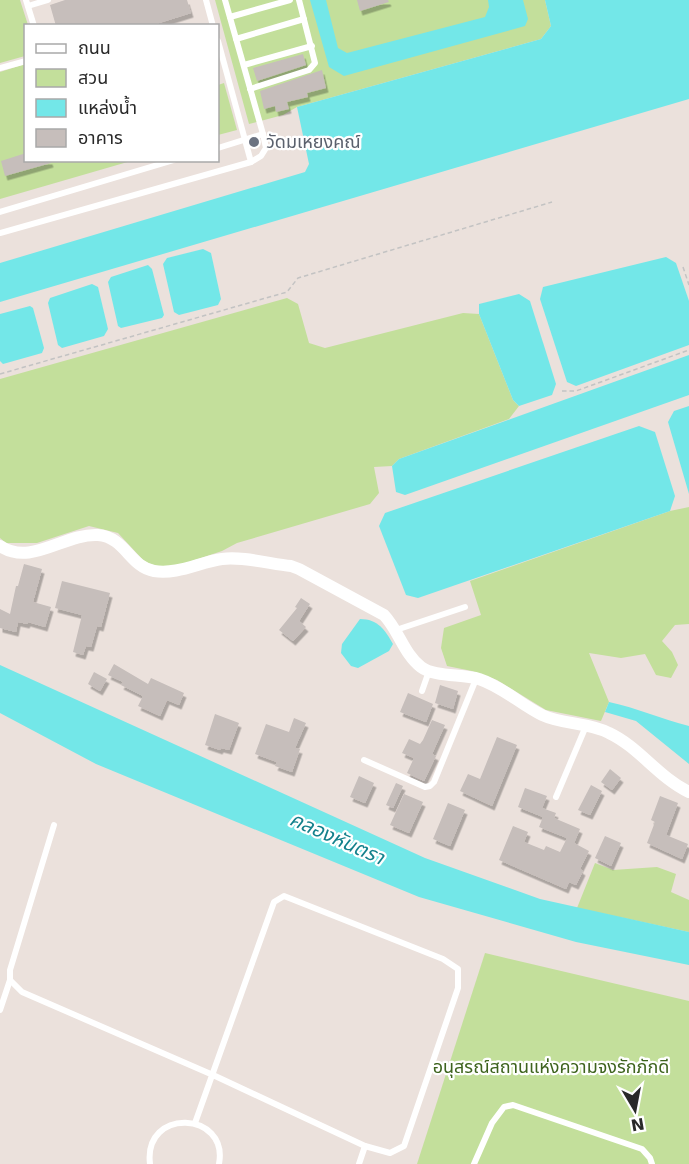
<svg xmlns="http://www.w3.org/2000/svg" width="689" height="1164" viewBox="0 0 689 1164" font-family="'DejaVu Sans','Noto Sans Thai',sans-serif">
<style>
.green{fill:#c3df9b}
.water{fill:#73e7e8}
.building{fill:#c6bebb;filter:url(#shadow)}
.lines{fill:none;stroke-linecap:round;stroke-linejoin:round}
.path{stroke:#c3c3c3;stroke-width:1.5;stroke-dasharray:4.5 3;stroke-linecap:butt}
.lane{stroke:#fff;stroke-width:6}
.street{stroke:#fff;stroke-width:12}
.worship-dot{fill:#6b7280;stroke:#fff;stroke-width:2}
.labels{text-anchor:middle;stroke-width:4.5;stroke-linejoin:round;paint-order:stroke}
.worship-label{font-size:18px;fill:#5b616d;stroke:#fff;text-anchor:start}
.park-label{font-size:18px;fill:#3d631d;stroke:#fff}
.water-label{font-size:20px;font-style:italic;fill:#14818c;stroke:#fff}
</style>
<defs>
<filter id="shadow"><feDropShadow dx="2.5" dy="4.5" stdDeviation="0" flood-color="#0004"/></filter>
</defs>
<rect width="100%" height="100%" fill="#ebe1dc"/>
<g class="green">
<polygon points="0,0 20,0 28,25 26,26 25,56 0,63"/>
<polygon points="215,0 545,0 551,26 541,39 297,107 283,115 249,124"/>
<polygon points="25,64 26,160 131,161 0,199 0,72"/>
<polygon points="224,83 237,130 218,135 218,85"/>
<polygon points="287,298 298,304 309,343 325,348 463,313 479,314 513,400 519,406 509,419 399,459 392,466 374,467 379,493 370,504 237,543 222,551 177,566 158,567 144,561 118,533 89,526 37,543 6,543 0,538 0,379"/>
<polygon points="689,507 689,624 675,625 662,641 672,652 678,665 671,678 656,675 645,654 621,658 589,653 609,702 601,721 546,710 497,680 472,671 447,666 441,648 444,628 481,615 470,581 670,511"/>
<polygon points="595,863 613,870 657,867 676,874 671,892 689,900 689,932 577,908"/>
<polygon points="485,953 689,1001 689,1164 417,1164"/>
</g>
<g class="water">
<polygon points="310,0 326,0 338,48 347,53 485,17 489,7 488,0 523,0 528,19 525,26 344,76 329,67"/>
<polygon points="545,0 689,0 689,99 0,302 0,263 305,172 309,164 297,107 541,39 551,26"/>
<polygon points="203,249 211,253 221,299 218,305 179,315 174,312 163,264 167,258"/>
<polygon points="666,257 676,263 689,301 689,345 576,386 567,382 540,299 543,287"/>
<polygon points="148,265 152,269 164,315 162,318 121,328 118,326 108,282 111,277"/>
<polygon points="92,284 98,287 108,329 104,336 62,348 58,345 48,303 50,298"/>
<polygon points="519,294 530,301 556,384 552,395 519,406 513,400 479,314 479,304"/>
<polygon points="30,306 33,308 44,348 42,353 3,364 0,361 0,314"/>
<polygon points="689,355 689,395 405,495 396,492 392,466 399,459"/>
<polygon points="689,406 689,494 668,422 674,411"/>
<polygon points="639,426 655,432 675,496 670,511 418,598 406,595 379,526 385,513"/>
<path d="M360,619C378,619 385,630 393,644L389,651L358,668L351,666L341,653L342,644Z"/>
<polygon points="0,665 425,858 540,899 689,932 689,965 576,942 419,897 96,764 0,713"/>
<path d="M609,702C637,708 662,719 689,726V764L636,721L605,712Z"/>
</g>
<g class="building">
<polygon points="65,0 187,0 191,13 156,24 156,26 56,26 50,5"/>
<polygon points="357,0 388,0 389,2 360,11"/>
<polygon points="303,54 306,65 257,81 253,68"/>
<polygon points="322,70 326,88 307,93 308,97 287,102 289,109 276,112 275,106 264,109 260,91"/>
<polygon points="26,153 26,160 50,160 51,163 5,176 1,161"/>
<polygon points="24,564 42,569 33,602 51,607 45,627 28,622 27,624 18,622 16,632 0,628 0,609 10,614 16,586 18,586"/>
<polygon points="62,581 110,593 101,627 97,626 91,647 86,646 83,655 73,652 82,615 55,608"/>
<polygon points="301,598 310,604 299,621 306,627 293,641 279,630 297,608 295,607"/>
<polygon points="114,664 148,684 151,678 184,693 179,705 167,700 160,716 138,706 143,696 121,685 123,682 108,675"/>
<polygon points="94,672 107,679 100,691 88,684"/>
<polygon points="440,685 458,691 453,709 435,703"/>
<polygon points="408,693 433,704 426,722 400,712"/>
<polygon points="215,714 239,723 229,750 221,748 220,750 205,745"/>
<polygon points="294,718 306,723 295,748 300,749 292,772 275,766 277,762 255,754 266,724 289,732"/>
<polygon points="432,720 445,725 432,754 436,756 424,781 407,773 414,758 402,753 409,739 420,744 423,740"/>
<polygon points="497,737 517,745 492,806 460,791 468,774 480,779"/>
<polygon points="610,769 621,778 612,790 601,782"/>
<polygon points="359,776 374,783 365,803 350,797"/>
<polygon points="396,783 403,786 393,808 386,805"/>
<polygon points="591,785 602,791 590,815 578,810"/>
<polygon points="525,788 547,796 542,808 556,813 554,818 580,829 574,843 589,851 580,869 583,871 576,885 569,882 566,889 499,860 513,826 528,832 524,842 544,850 546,846 560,852 567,838 539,827 543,817 518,807"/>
<polygon points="404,794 423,802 409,833 390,825"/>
<polygon points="660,796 678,803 666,835 688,844 682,859 647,843 655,822 651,820"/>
<polygon points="448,803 465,810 450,846 433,839"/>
<polygon points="605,836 621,843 611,866 595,858"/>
</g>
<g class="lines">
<g class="path">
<polyline points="683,267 689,285"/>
<polyline points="0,374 287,292 298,278 552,202"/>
<polyline points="562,391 576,391 689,350"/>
</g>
<g class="lane">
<polyline points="26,0 34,26"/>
<polyline points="206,0 213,26"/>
<polyline points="28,6 48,0"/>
<polyline points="230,17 290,0"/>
<polyline points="236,39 304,19"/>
<polyline points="218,41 251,162"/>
<polyline points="244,65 312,46"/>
<polyline points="0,68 26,61"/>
<polyline points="250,89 309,70 315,63 299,0"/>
<polyline points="218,148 263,134"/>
<polyline points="0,212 174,160"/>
<polyline points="0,233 251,162 261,156 266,148 263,134 225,0"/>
<polyline points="396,630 465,607"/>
<polyline points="422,691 429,671"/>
<polyline points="364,760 425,787 430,786 434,782 476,679"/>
<polyline points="556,797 586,726"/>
<polyline points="54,825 10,970 10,980 22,992 213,1075 365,1146 390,1153 404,1146 458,988 458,969 443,959 284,896 274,902 195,1123"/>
<polyline points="0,1010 10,980"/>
<path d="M150,1164C143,1107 229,1111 219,1164"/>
<polyline points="359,1164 365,1146"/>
<polyline points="474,1164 492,1123 504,1107 513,1105 642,1149 650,1158 652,1164"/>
</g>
<path class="street" d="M0,546C31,567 65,533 98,535C125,537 130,567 154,571C177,575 200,562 222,559C242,556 271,564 291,566L299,569L384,615C399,631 404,654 421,667C434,677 462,674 479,679C503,687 520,704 542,715C563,725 588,722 609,733C639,747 658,777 689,792"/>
</g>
<circle class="worship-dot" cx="254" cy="142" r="6"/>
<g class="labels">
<g class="worship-label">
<text x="266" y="148">วัดมเหยงคณ์</text>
</g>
<g class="park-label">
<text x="551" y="1073">อนุสรณ์สถานแห่งความจงรักภักดี</text>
</g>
<g class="water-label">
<text transform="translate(337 838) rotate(24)" y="7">คลองหันตรา</text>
</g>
</g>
<rect x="24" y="24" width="195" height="138" fill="#ffffff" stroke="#a9a9a9" stroke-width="1.5"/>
<rect x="36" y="44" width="30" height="9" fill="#ffffff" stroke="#a9a9a9" stroke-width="1.5"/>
<text x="78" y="54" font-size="18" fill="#292929">ถนน</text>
<rect x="36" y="69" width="30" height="18" fill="#c3df9b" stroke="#a9a9a9" stroke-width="1.5"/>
<text x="78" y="84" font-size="18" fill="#292929">สวน</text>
<rect x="36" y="99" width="30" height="18" fill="#73e7e8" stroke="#a9a9a9" stroke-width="1.5"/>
<text x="78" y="114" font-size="18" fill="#292929">แหล่งน้ำ</text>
<rect x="36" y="129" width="30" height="18" fill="#c6bebb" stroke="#a9a9a9" stroke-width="1.5"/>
<text x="78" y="144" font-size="18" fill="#292929">อาคาร</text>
<g transform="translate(635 1110) rotate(170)" stroke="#ffffff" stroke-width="4.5" paint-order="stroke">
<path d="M0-4.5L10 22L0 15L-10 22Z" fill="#292929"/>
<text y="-9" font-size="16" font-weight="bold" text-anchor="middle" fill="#292929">N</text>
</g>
</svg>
